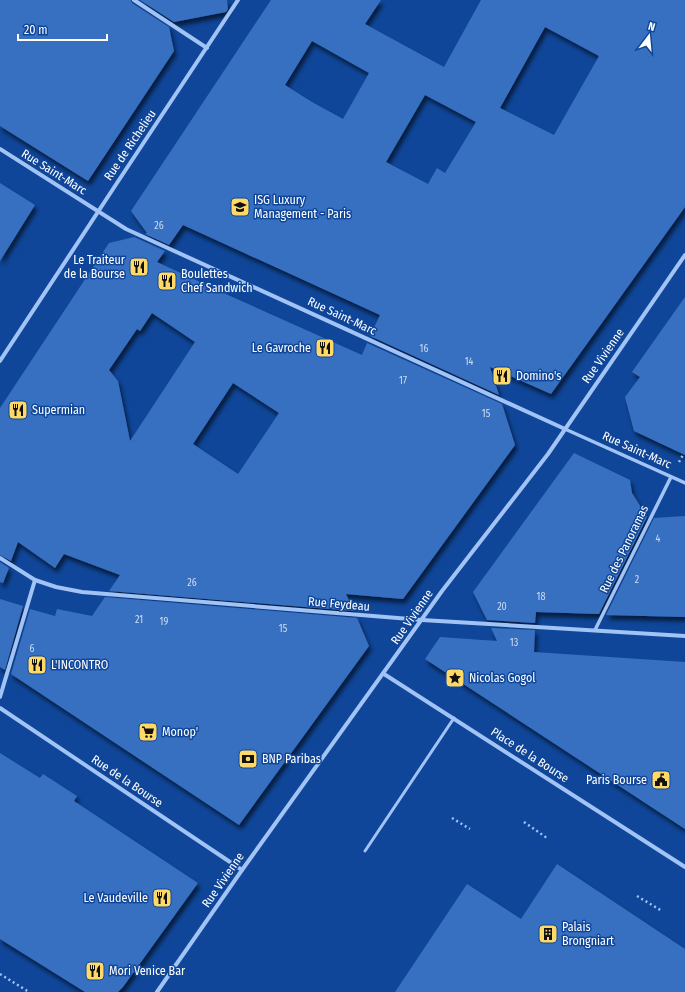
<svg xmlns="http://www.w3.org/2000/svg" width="685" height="992" viewBox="0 0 685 992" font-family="'Fira Sans Condensed',sans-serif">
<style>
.building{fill:#3870c1;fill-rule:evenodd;filter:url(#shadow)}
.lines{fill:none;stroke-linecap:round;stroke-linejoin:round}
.path{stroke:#a1c3f5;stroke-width:2.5;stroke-dasharray:2 3;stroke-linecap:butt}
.service{stroke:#a1c3f5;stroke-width:3}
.pedestrian{stroke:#a1c3f5;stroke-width:3.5}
.minor{stroke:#a1c3f5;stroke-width:4}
.labels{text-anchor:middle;stroke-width:3;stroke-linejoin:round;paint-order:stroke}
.number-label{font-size:10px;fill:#cddbf0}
.street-label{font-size:12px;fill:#fff;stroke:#0f4699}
.poi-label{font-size:12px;fill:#fff;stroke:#0f4699;text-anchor:start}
</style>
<defs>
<filter id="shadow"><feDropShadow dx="2.5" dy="4.5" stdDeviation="2" flood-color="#0009"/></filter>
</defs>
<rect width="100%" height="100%" fill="#0f4699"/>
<g class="building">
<polygon points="0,0 131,0 132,3 169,27 174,51 88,181 0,126"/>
<polygon points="140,0 227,0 228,9 226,12 174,22"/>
<path d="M271,0H381L365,24L444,67L481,0H685V207L551,394L490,367L499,395L370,336L380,315L183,225L169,245L145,234L147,233L131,211ZM545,27L599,56L554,135L500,108ZM312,41L369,73L343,119L312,102L285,85ZM425,95L476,122L445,173L437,168L428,184L386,162Z"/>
<polygon points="0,183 35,205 0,261"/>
<path d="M134,237L165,251L157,262L228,295L362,355L367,343L502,404L515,445L403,599L346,594L354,611L109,591L120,575L64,554L55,568L18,542L11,561L0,555V408L109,243ZM152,313L195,342L130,441L118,381L109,370L137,329L140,331ZM233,383L279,413L238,474L193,444Z"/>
<polygon points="685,297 685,455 634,431 625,397 640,377 632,372"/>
<polygon points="574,453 630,480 632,493 647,517 599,614 536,612 535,623 487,620 473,592"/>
<polygon points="685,516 685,617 606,615 654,518"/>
<polygon points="0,562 9,568 3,583 0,582"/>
<polygon points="105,597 357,618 369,646 239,825 11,674 30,609 55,616 57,609 92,616"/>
<polygon points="0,599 23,606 5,670 0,667"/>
<polygon points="491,628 535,630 534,652 685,662 685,829 425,659 440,637 497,641"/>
<polygon points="0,753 40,778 43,774 77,796 74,801 198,883 123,987 118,992 85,992 0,939"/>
<polygon points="557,864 685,949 685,992 395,992 467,884 521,919"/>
</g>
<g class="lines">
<g class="path">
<polyline points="679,462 683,455"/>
<polyline points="452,818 470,829"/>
<polyline points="524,822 547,838"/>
<polyline points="637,896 662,911"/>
<polyline points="0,974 29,992"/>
</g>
<polyline class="service" points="365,851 454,718"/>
<g class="pedestrian">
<polyline points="565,429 685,483"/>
<polyline points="595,630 671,477"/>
</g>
<g class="minor">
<polyline points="134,0 207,48"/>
<polyline points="0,149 126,229 565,429"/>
<polyline points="0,361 113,189 238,0"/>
<polyline points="0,558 35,580 56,587 82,592 422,620 685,636"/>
<polyline points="384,674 685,867"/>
<polyline points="0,697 35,580"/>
<polyline points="0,708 242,870"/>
<polyline points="157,992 242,870 442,591 548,454 685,255"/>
</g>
</g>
<defs>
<symbol id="university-square" viewBox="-11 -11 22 22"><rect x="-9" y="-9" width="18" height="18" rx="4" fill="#ffd965" stroke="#0f4699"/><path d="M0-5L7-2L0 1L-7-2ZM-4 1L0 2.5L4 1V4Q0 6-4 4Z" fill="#111"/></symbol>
<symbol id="restaurant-square" viewBox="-11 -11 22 22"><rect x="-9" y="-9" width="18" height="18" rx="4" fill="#ffd965" stroke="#0f4699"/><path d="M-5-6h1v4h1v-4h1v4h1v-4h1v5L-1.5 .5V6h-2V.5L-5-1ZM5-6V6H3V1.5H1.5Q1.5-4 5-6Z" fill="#111"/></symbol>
<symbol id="sight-square" viewBox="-11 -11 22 22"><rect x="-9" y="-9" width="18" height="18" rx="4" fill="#ffd965" stroke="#0f4699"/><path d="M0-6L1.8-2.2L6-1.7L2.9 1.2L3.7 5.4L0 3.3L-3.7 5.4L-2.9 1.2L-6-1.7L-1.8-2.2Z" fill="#111"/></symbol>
<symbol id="supermarket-square" viewBox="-11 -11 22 22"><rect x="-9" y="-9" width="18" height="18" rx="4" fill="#ffd965" stroke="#0f4699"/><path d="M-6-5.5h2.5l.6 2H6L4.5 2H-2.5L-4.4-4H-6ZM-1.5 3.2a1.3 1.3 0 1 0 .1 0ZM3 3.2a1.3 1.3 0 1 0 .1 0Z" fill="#111"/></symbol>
<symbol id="bank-square" viewBox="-11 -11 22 22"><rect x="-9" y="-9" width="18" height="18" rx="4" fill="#ffd965" stroke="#0f4699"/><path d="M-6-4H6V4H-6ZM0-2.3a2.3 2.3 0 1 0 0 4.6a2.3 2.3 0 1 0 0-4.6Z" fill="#111"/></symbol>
<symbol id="civic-square" viewBox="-11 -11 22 22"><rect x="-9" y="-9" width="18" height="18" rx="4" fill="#ffd965" stroke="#0f4699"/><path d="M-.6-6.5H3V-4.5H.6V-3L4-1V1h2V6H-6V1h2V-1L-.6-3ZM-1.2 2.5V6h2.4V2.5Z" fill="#111"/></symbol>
<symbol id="building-square" viewBox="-11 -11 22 22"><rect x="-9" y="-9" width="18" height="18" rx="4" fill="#ffd965" stroke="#0f4699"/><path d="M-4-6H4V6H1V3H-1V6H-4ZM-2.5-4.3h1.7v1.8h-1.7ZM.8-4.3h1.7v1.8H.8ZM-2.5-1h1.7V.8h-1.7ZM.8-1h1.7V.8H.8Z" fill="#111"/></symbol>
</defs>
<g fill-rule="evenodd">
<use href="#university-square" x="229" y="196" width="22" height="22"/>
<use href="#restaurant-square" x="128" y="256" width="22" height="22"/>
<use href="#restaurant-square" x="156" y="270" width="22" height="22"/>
<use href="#restaurant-square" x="314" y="337" width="22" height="22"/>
<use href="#restaurant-square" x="491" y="365" width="22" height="22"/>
<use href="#restaurant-square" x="7" y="399" width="22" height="22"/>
<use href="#restaurant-square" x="26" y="654" width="22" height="22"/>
<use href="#sight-square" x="444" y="667" width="22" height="22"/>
<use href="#supermarket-square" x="137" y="721" width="22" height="22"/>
<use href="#bank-square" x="237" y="748" width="22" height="22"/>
<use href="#civic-square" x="650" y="769" width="22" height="22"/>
<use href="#restaurant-square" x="151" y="887" width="22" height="22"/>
<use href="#building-square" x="537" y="923" width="22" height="22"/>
<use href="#restaurant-square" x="84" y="960" width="22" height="22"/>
</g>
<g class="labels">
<g class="number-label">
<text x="159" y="229">26</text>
<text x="424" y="352">16</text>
<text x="469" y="365">14</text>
<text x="403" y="384">17</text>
<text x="486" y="417">15</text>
<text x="658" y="542">4</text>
<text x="637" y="583">2</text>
<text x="192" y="586">26</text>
<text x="541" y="600">18</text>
<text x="502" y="610">20</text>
<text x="139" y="623">21</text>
<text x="164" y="625">19</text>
<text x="283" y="632">15</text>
<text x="514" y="646">13</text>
<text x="32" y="652">6</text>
</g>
<g class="street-label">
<text transform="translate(130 145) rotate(-56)" y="4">Rue de Richelieu</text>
<text transform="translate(54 172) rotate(32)" y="4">Rue Saint-Marc</text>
<text transform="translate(342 316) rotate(25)" y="4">Rue Saint-Marc</text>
<text transform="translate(603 356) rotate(-55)" y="4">Rue Vivienne</text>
<text transform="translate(637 450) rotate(24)" y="4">Rue Saint-Marc</text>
<text transform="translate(624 549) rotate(-64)" y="4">Rue des Panoramas</text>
<text transform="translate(339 604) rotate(5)" y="4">Rue Feydeau</text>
<text transform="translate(412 617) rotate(-55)" y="4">Rue Vivienne</text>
<text transform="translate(530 755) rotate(33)" y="4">Place de la Bourse</text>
<text transform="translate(127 781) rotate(34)" y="4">Rue de la Bourse</text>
<text transform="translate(223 880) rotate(-55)" y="4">Rue Vivienne</text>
</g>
<g class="poi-label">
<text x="254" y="204">ISG Luxury<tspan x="254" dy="14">Management - Paris</tspan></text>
<text x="125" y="264" text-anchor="end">Le Traiteur<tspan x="125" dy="14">de la Bourse</tspan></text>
<text x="181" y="278">Boulettes<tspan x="181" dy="14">Chef Sandwich</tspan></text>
<text x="311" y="352" text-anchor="end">Le Gavroche</text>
<text x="516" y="380">Domino's</text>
<text x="32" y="414">Supermian</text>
<text x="51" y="669">L'INCONTRO</text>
<text x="469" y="682">Nicolas Gogol</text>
<text x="162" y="736">Monop'</text>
<text x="262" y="763">BNP Paribas</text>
<text x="647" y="784" text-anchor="end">Paris Bourse</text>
<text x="148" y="902" text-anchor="end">Le Vaudeville</text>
<text x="562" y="931">Palais<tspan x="562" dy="14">Brongniart</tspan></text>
<text x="109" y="975">Mori Venice Bar</text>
</g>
</g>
<g transform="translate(649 36) rotate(16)" stroke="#0f4699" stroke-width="3" paint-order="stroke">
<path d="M0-3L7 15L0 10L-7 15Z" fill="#ffffff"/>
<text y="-6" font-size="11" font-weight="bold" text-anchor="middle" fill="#ffffff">N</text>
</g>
<path d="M18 34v6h89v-6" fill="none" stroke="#ffffff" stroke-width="2"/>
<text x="24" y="34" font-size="12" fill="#ffffff" stroke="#0f4699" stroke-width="3" paint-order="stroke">20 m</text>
</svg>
